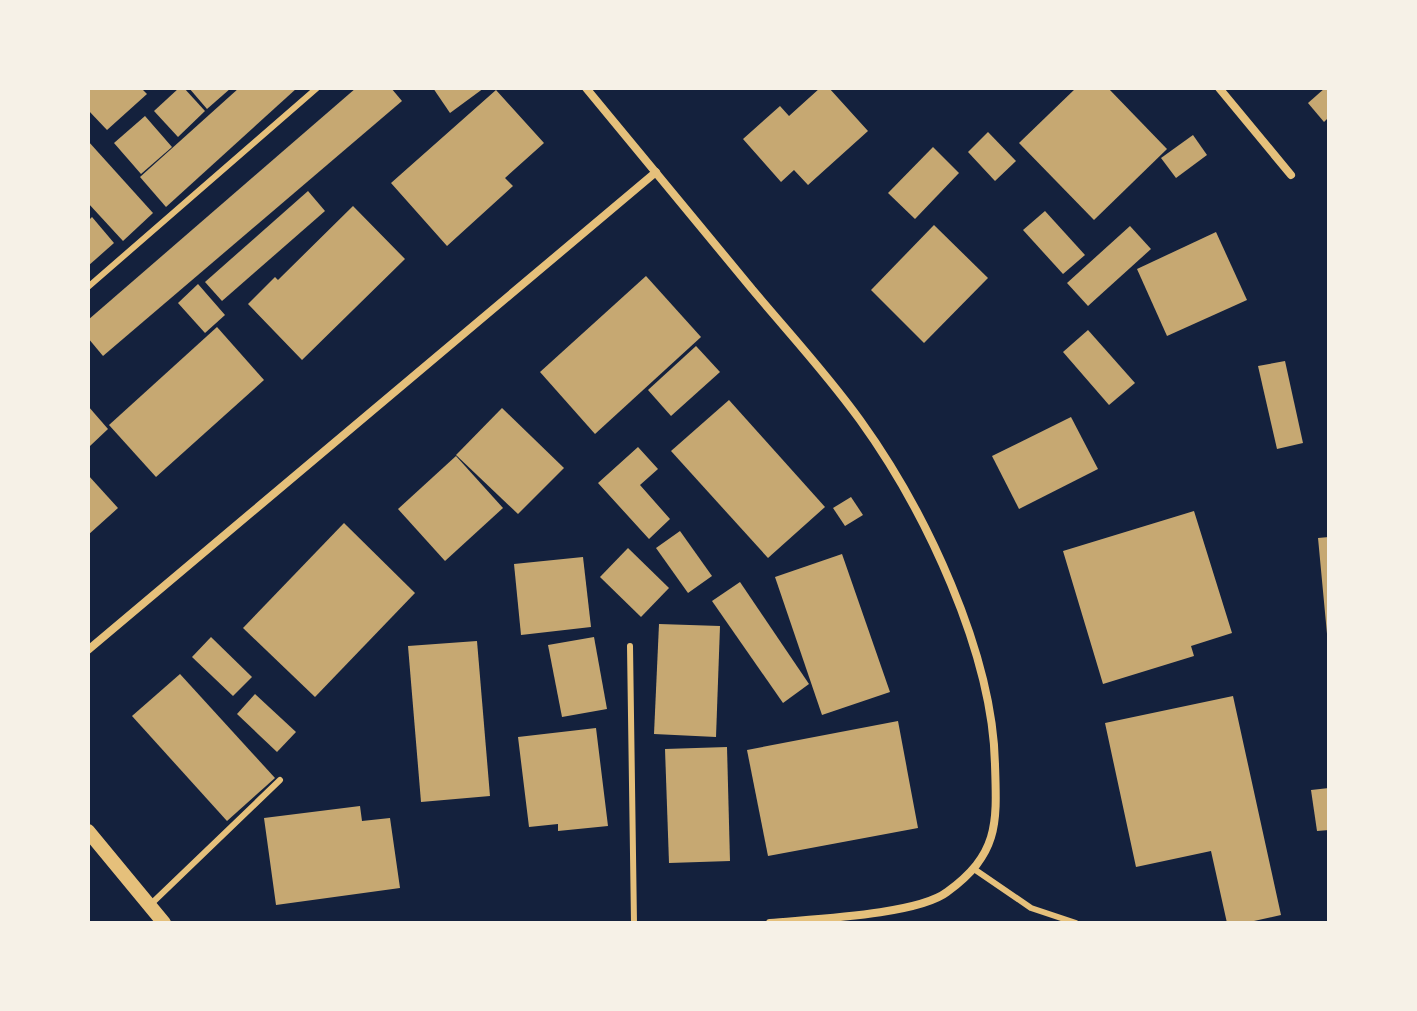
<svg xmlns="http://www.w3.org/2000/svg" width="1417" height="1011" viewBox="0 0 1417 1011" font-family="Ubuntu,sans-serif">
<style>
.building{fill:#c6a872}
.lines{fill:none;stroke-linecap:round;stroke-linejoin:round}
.service{stroke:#e5c07b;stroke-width:6}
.minor{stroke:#e5c07b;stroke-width:8}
.tertiary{stroke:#e5c07b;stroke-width:14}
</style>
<rect width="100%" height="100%" fill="#14213d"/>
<g class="building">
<polygon points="88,88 141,88 147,94 107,130 88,110"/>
<polygon points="179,88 184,88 205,111 178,137 154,111"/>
<polygon points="189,88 231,88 207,109"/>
<polygon points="239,88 297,88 166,207 140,177"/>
<polygon points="356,88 391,88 402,101 103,356 88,338 88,320"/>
<polygon points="433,88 484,88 450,113"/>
<polygon points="820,88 829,88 868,131 808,185 794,170 781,182 743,139 780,106 789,116"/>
<polygon points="1076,88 1108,88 1167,149 1094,220 1019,143"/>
<polygon points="1325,88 1329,88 1329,117 1324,122 1308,103"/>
<polygon points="496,90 544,143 505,178 513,186 447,246 391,183"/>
<polygon points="145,116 172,147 141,174 114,143"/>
<polygon points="988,132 1016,161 995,181 968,152"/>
<polygon points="1193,135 1207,155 1176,178 1161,158"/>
<polygon points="88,141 153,213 123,241 88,203"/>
<polygon points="933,147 959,173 915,219 888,193"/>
<polygon points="308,191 325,211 222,301 205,282"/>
<polygon points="353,206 405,259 302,360 248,304 275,277 278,280"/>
<polygon points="1045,211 1085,255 1063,274 1023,230"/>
<polygon points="92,217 114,243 88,266 88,221"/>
<polygon points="934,225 988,278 924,343 871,290"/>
<polygon points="1130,226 1151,249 1088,306 1067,283"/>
<polygon points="1216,232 1247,300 1167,336 1137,269"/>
<polygon points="646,276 701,337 595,434 540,372"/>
<polygon points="198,284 225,315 205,333 178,303"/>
<polygon points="217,327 264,380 156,477 109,425"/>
<polygon points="1088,330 1135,383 1109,405 1063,352"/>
<polygon points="696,346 720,372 671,416 648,390"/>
<polygon points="1285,361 1303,443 1277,449 1258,366"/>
<polygon points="729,400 825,507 768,558 671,451"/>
<polygon points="88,406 108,429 90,446 88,445"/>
<polygon points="502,408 564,468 518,514 456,455"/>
<polygon points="1071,417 1098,469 1019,509 992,456"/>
<polygon points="638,447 658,469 640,485 670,519 649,539 598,483"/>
<polygon points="456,456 503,508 445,561 398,509"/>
<polygon points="88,475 118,508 88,535"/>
<polygon points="851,497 863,515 845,526 833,508"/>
<polygon points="1194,511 1232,633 1191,646 1194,656 1103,684 1063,551"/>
<polygon points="344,523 415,593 315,697 243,628"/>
<polygon points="680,531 712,576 688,593 656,548"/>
<polygon points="1329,537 1329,634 1327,634 1318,538"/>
<polygon points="628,548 669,588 641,617 600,577"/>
<polygon points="842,554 890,692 822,715 775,577"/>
<polygon points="583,557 591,627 521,635 514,564"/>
<polygon points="740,582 809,684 783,703 712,601"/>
<polygon points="659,624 720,626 716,737 654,734"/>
<polygon points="211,637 252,677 233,696 192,657"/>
<polygon points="594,637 607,709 562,717 548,645"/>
<polygon points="477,641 490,796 421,802 408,646"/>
<polygon points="180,674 275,778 227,821 132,716"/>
<polygon points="255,694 296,732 277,752 237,714"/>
<polygon points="1233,696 1281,915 1245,923 1227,923 1211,851 1136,867 1105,723"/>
<polygon points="898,721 918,828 768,856 747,750"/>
<polygon points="596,728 608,826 558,831 558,824 529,827 518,737"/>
<polygon points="727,747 730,861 669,863 665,749"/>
<polygon points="1329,788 1329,830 1317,831 1311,790"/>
<polygon points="360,806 362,821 390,818 400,888 276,905 264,818"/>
</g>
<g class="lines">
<g class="service">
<polyline points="88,287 317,88"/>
<polyline points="630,646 634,923"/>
<polyline points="974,869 1031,908 1076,923"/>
<polyline points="150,905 280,780"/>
</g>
<g class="minor">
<path d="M586,88C642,155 697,222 752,289C788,332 827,374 860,420C925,510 993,653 995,765C997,824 999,854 947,892C917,915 811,919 770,923"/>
<polyline points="1219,88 1291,175"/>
<polyline points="88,650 656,172"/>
</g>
<polyline class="tertiary" points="88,831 164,923"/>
</g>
<rect width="1417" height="1011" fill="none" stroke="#f6f1e7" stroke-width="180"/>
</svg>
